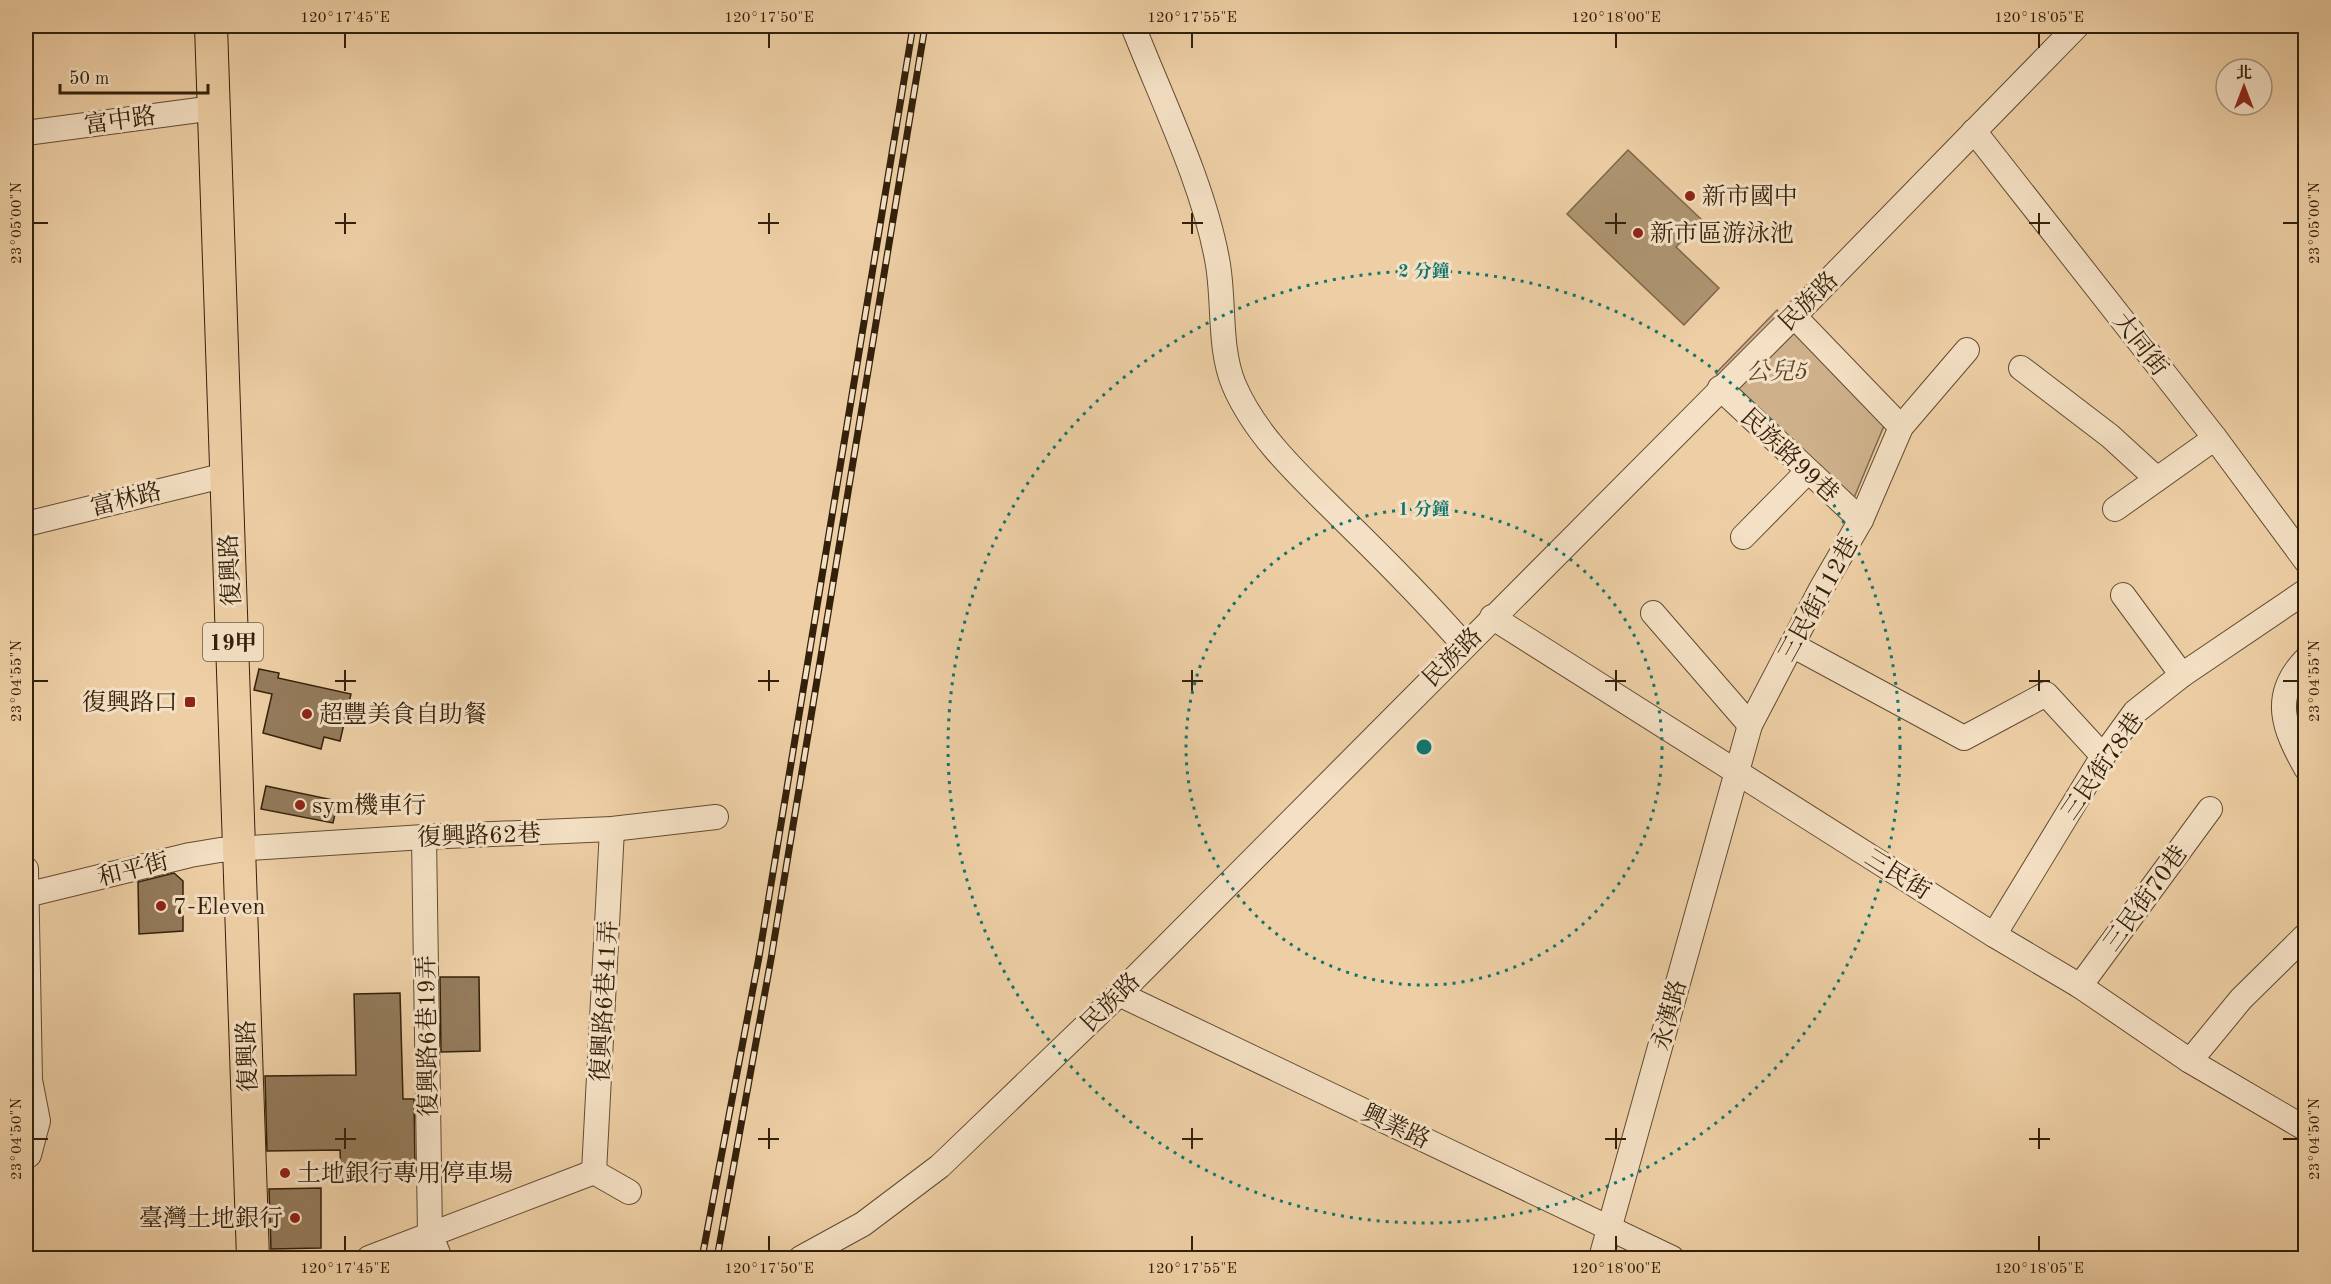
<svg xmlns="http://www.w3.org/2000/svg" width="2331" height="1284" viewBox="0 0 2331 1284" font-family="'Old Standard TT','Noto Serif TC',serif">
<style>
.green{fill:#ceb18b;stroke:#80684b;stroke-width:1.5}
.water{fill:#ae9471;stroke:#7d6648;stroke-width:1.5}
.building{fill:#947b5b;stroke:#33200b;stroke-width:1.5}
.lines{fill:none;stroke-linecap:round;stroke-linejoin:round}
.minor-casing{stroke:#624c32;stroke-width:26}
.major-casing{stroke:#33200b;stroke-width:34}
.minor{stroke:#f4e0c4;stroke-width:24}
.major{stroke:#eecfa5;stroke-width:32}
.rail-casing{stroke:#33200b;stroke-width:7}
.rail{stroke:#f4e0c4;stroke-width:4.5;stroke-dasharray:14;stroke-linecap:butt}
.ticks{fill:none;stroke:#33200b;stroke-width:2}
.ring{fill:none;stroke:#0f766e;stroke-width:3;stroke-dasharray:3 6}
.poi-dot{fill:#8f2418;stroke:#f4e0c4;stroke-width:2}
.labels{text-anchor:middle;stroke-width:6;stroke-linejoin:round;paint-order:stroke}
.shield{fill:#f4e0c4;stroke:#6d5a42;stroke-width:1.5}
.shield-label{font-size:22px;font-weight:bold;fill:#33200b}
.street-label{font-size:24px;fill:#33200b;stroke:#f4e0c4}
.poi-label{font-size:24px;fill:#33200b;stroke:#f4e0c4;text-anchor:start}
.park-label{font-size:24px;font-style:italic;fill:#5a442b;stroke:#f4e0c4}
.centre{fill:#0f766e;stroke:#f4e0c4;stroke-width:3}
.ring-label{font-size:18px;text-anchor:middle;font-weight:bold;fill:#0f766e;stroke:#f4e0c4;stroke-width:6;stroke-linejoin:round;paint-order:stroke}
.neatline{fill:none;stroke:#33200b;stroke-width:2}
.ticks-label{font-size:15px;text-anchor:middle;fill:#33200b}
</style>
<rect width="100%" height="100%" fill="#eecfa5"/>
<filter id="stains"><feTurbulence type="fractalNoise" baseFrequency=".00333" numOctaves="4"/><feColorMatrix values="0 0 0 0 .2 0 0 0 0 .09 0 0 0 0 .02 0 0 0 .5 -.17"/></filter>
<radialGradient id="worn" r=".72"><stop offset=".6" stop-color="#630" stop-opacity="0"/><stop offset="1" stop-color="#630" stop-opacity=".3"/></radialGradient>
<polygon class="green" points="1777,310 1886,421 1851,505 1716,373"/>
<polygon class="water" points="1628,150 1702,220 1676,247 1719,288 1684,325 1567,214"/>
<g class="building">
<polygon points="259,669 279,673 278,678 351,694 340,741 324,737 321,749 263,733 272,694 254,690"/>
<polygon points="266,786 338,801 333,823 261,809"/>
<polygon points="174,873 183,881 183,931 139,934 138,882"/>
<polygon points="440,977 479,977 480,1051 441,1052"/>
<polygon points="400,993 403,1099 414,1099 415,1172 341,1173 340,1150 267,1151 265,1076 356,1075 354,994"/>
<polygon points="321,1188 321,1248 271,1249 269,1189"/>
</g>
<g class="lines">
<defs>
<g id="minor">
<path d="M1133,26C1161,98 1203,183 1217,259C1225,299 1218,347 1234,385C1256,437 1302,478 1342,518C1384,559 1425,600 1464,645"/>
<polyline points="1974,131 2215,438 2306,561"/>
<polyline points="26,133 214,108"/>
<polyline points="1794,316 1901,427"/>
<polyline points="2021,368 2110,436 2157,479"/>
<polyline points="1720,388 1861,520"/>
<polyline points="2115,509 2215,438"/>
<polyline points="26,524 226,475"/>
<polyline points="1743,537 1807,472"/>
<polyline points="2123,595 2182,675"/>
<polyline points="1653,613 1750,725"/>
<polyline points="1492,617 1994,935 2080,986 2190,1061 2306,1129"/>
<polyline points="1792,645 1964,738 2046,694 2103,756"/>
<path d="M2306,659C2270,696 2284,729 2306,768"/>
<polyline points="424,837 430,1234 440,1258"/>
<polyline points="26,869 30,1080 38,1121 29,1155 26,1157"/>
<polyline points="26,895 190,855 220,850 424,837 612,829 716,817"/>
<polyline points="1994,935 2103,756 2135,712 2182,675 2306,591"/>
<polyline points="2080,986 2210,809"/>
<polyline points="1119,994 1672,1258"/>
<polyline points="2190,1061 2241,999 2306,935"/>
<polyline points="594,1172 612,829"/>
<polyline points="594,1172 629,1192"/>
<polyline points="369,1258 594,1172"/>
<polyline points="801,1258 863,1224 940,1166 1119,994 1794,316 2077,26"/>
<polyline points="1601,1258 1750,725 1821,589 1861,520 1901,427 1967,350"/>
</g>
<polyline id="major" points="211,26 253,1258"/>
</defs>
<use href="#minor" class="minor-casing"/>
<use href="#major" class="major-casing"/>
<use href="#minor" class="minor"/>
<use href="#major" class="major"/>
<defs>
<g id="rail">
<polyline points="702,1258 759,957 913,26"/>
<polyline points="717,1258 771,959 925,26"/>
</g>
</defs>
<use href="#rail" class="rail-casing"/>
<use href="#rail" class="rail"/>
</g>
<path class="ticks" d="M345,33V48M769,33V48M1192,33V48M1616,33V48M2039,33V48M345,213V234M769,213V234M1192,213V234M1616,213V234M2039,213V234M33,223H48M335,223H356M758,223H779M1182,223H1203M1605,223H1626M2029,223H2050M2283,223H2298M345,670V691M769,670V691M1192,670V691M1616,670V691M2039,670V691M33,681H48M335,681H356M758,681H779M1182,681H1203M1605,681H1626M2029,681H2050M2283,681H2298M345,1128V1149M769,1128V1149M1192,1128V1149M1616,1128V1149M2039,1128V1149M33,1139H48M335,1139H356M758,1139H779M1182,1139H1203M1605,1139H1626M2029,1139H2050M2283,1139H2298M345,1236V1251M769,1236V1251M1192,1236V1251M1616,1236V1251M2039,1236V1251"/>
<g class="ring">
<circle cx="1424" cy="747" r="238"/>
<circle cx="1424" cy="747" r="476"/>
</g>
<g class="poi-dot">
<circle cx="1690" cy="196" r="6"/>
<circle cx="1638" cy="233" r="6"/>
<rect x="184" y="696" width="12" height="12" rx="3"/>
<circle cx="307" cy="714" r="6"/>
<circle cx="300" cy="805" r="6"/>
<circle cx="161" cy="906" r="6"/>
<circle cx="285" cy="1173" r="6"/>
<circle cx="295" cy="1218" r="6"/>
</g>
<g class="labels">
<rect class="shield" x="203" y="623" width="60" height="38" rx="4.5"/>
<g class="shield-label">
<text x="233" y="650">19甲</text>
</g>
<g class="street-label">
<text transform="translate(120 120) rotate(-8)" y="8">富中路</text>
<text transform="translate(1808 301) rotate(-45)" y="8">民族路</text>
<text transform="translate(2141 344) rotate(52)" y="8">大同街</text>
<text transform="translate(1790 455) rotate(43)" y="8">民族路99巷</text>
<text transform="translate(126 499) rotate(-14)" y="8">富林路</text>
<text transform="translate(230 570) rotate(-93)" y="8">復興路</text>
<text transform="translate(1818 599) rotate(-61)" y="8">三民街112巷</text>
<text transform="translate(1452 657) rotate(-45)" y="8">民族路</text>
<text transform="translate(2102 766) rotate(-55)" y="8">三民街78巷</text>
<text transform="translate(479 835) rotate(-2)" y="8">復興路62巷</text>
<text transform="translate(133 869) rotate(-14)" y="8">和平街</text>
<text transform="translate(1898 874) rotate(32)" y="8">三民街</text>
<text transform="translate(2145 898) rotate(-54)" y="8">三民街70巷</text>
<text transform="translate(604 1001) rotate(-87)" y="8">復興路6巷41弄</text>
<text transform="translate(1110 1002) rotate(-45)" y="8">民族路</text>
<text transform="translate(1669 1015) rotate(-75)" y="8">永漢路</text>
<text transform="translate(427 1036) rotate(-91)" y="8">復興路6巷19弄</text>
<text transform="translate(247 1056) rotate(-92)" y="8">復興路</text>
<text transform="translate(1396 1126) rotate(25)" y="8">興業路</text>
</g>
<g class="poi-label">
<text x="1702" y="204">新市國中</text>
<text x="1650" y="241">新市區游泳池</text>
<text x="178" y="710" text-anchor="end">復興路口</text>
<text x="319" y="722">超豐美食自助餐</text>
<text x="312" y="813">sym機車行</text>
<text x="173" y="914">7-Eleven</text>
<text x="297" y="1181">土地銀行專用停車場</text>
<text x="283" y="1226" text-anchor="end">臺灣土地銀行</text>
</g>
<g class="park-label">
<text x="1777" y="379">公兒5</text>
</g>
</g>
<circle cx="1424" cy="747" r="9" class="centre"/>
<g class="ring-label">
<text x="1424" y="277">2 分鐘</text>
<text x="1424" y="515">1 分鐘</text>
</g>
<rect width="2331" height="1284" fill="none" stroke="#eecfa5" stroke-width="66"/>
<g transform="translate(2244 87)"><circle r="28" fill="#f4e0c4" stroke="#a7937a" stroke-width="1.5"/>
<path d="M0-4.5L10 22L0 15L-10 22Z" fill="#8f2418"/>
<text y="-9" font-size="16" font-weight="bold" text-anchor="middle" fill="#33200b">北</text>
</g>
<path d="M60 84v9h148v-9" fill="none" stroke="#33200b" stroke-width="3"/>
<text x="69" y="84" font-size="18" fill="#33200b" stroke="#f4e0c4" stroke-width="4.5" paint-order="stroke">50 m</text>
<rect x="33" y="33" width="2265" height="1218" class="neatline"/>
<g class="ticks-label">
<text x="345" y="22">120°17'45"E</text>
<text x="769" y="22">120°17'50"E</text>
<text x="1192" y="22">120°17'55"E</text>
<text x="1616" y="22">120°18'00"E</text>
<text x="2039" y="22">120°18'05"E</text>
<text transform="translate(16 223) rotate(-90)" y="5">23°05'00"N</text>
<text transform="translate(2314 223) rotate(-90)" y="5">23°05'00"N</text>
<text transform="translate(16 681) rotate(-90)" y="5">23°04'55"N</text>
<text transform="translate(2314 681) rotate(-90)" y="5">23°04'55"N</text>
<text transform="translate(16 1139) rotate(-90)" y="5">23°04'50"N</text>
<text transform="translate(2314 1139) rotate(-90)" y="5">23°04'50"N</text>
<text x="345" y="1273">120°17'45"E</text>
<text x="769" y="1273">120°17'50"E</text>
<text x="1192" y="1273">120°17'55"E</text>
<text x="1616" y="1273">120°18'00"E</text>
<text x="2039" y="1273">120°18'05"E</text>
</g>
<rect width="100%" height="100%" filter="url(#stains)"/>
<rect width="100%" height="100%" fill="url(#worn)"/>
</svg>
